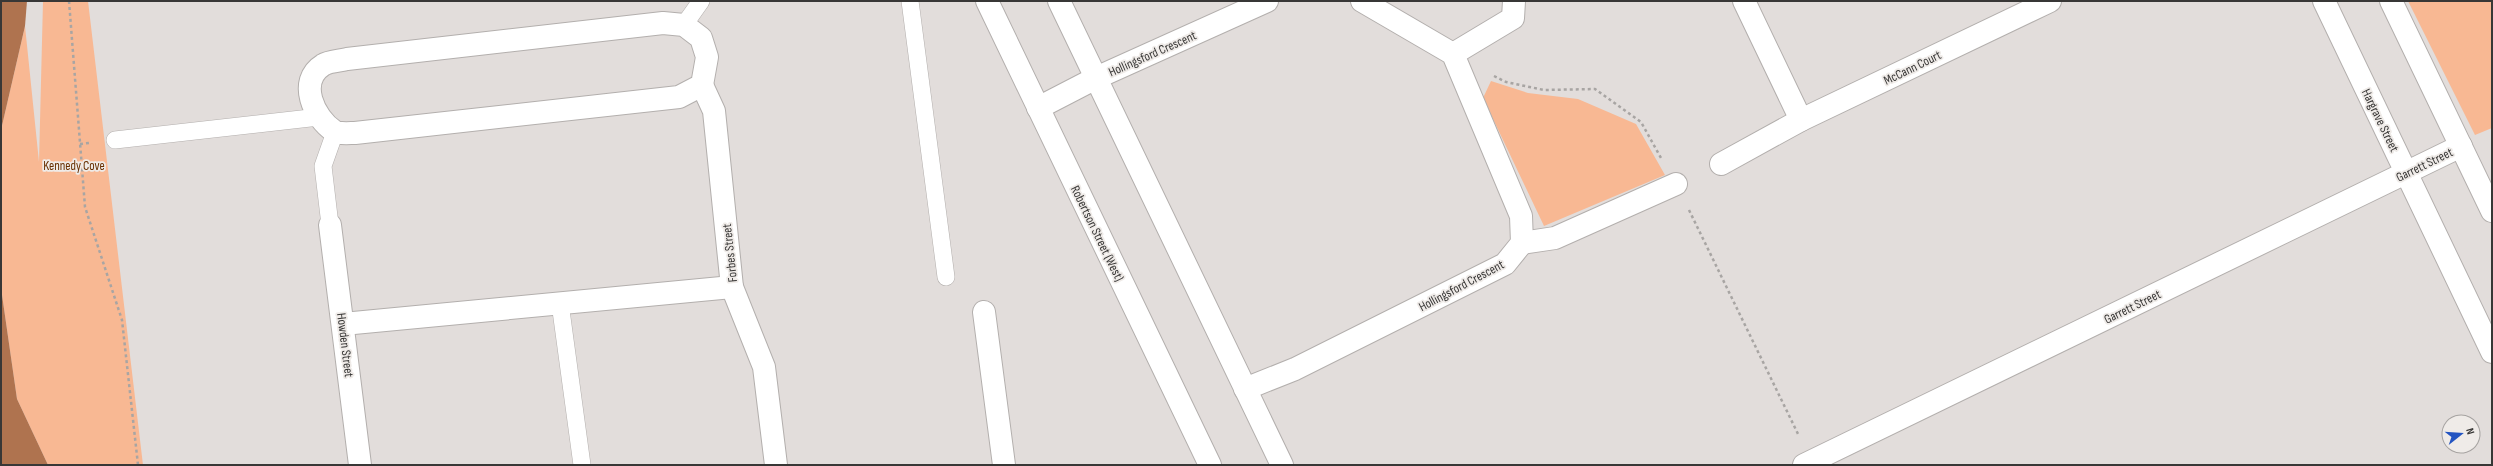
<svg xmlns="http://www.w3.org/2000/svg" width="2493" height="466" viewBox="0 0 2493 466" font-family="'Sofia Sans Condensed',sans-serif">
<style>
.green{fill:#f8b893}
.water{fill:#af734f}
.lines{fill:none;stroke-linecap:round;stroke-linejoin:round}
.service-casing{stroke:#b3afad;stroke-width:18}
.minor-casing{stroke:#b3afad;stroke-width:24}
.path{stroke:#a8a5a3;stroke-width:2.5;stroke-dasharray:3 3;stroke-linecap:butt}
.service{stroke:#fff;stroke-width:17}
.minor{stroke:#fff;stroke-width:22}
.labels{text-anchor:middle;stroke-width:3.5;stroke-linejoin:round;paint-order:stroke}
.street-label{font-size:13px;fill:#383736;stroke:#efebe8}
.park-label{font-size:13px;fill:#682f01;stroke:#efebe8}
</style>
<rect width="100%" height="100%" fill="#e2dddb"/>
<g class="green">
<polygon points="43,1 88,1 143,465 48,465 17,399 1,288 1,130 25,26 39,162"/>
<polygon points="2408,1 2492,1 2492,128 2475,135"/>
<polygon points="1491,81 1528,93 1578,99 1636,124 1665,175 1544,226 1483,98"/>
</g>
<g class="water">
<polygon points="1,1 27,1 25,26 1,130"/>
<polygon points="1,288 17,399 48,465 1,465"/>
</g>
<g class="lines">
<defs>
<g id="service">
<polyline points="910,1 946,277"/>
<polyline points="684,25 701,1"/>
<polyline points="115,140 319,117"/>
<polyline points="330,225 323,166 335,132"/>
<polyline points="560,303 582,465"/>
</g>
<g id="minor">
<polyline points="987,1 1210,465"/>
<polyline points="1059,1 1282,465"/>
<polyline points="1744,1 1801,120"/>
<polyline points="2324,1 2492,352"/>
<polyline points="2391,1 2492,211"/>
<path d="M663,23L684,25L701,38L707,57L702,85L679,97L355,133C349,133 338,134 334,131C314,118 297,81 323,65C329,61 340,61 347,59Z"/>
<polyline points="1453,54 1513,18 1514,1"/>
<polyline points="702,85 714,111 732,287 764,367 776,465"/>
<polyline points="1038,108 1096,78 1267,1"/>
<polyline points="1721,164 1801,120 2050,1"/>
<polyline points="330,225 360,465"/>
<polyline points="1522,243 1555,238 1676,184"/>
<polyline points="984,312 1004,465"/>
<polyline points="343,324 732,287"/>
<polyline points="1245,389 1295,369 1505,264 1522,243 1521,216 1453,54 1362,1"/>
<polyline points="1804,465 2461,146"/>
</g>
</defs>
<use href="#service" class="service-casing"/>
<use href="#minor" class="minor-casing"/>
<g class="path">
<polyline points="69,1 85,207 122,320 138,465"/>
<polyline points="1494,76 1506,82 1544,90 1595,89 1641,122 1661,158"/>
<polyline points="80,144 89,143"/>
<polyline points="1689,210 1799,436"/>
</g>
<use href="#service" class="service"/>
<use href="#minor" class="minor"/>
</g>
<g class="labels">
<g class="street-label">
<text transform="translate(1152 53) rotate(-24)" y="5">Hollingsford Crescent</text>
<text transform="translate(1912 67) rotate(-26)" y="5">McCann Court</text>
<text transform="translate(2381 120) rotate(64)" y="5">Hargrave Street</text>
<text transform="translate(2424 164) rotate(-26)" y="5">Garrett Street</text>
<text transform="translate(1098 233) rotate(64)" y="5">Robertson Street (West)</text>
<text transform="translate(729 253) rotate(-96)" y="5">Forbes Street</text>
<text transform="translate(1461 285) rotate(-28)" y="5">Hollingsford Crescent</text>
<text transform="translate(2132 306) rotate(-26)" y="5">Garrett Street</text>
<text transform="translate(346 345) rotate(83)" y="5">Howden Street</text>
</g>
<g class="park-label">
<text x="74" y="170">Kennedy Cove</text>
</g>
</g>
<rect width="2493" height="466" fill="none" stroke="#383736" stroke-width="4"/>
<g transform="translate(2461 434) rotate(73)"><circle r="19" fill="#efebe8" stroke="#a6a3a1"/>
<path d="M0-3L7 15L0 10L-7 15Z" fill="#2354c1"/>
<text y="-6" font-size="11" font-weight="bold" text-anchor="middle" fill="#383736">N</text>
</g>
</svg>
